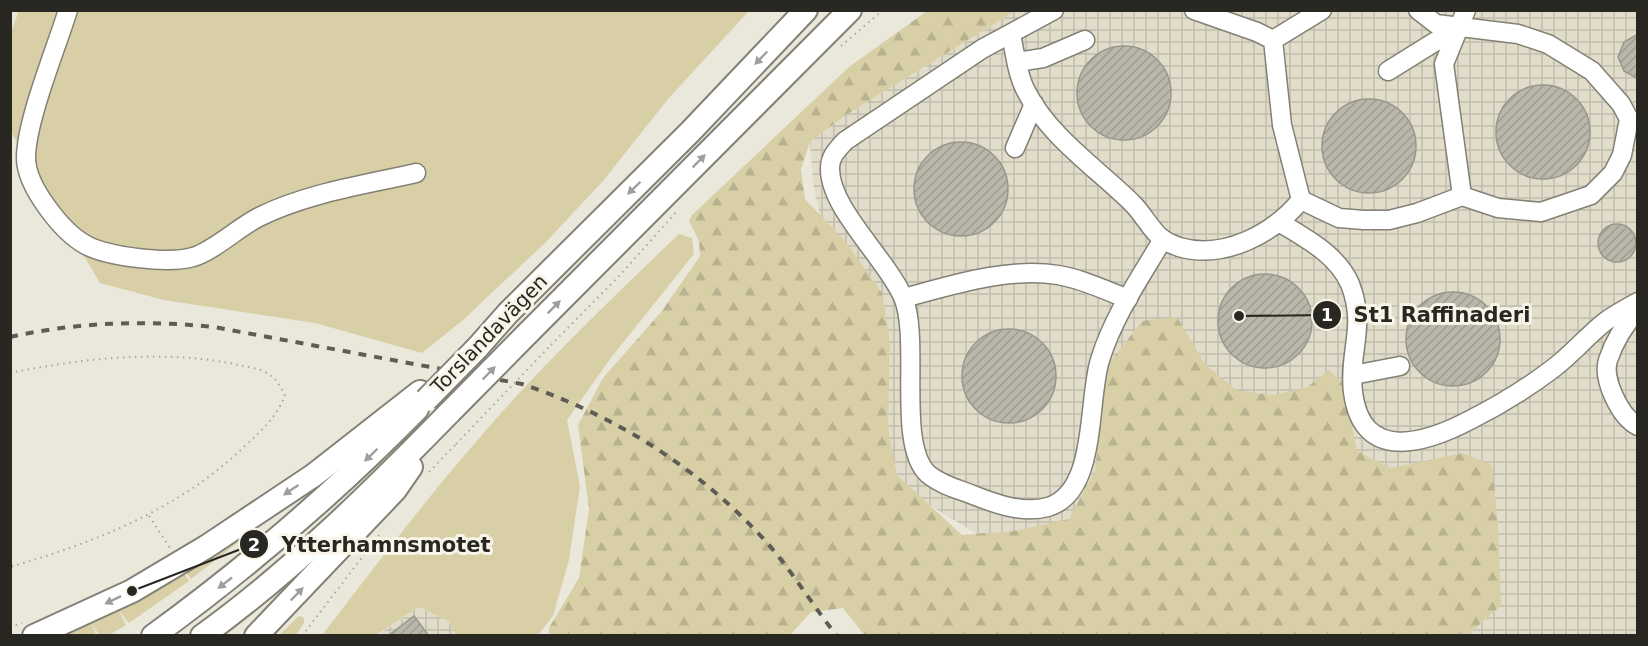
<svg xmlns="http://www.w3.org/2000/svg" width="1648" height="646" viewBox="0 0 1648 646" font-family="'DejaVu Sans',sans-serif">
<style>
.industrial{fill:url(#industrial-grid)}
.green{fill:#d8cfa7}
.forest{fill:url(#forest-firs)}
.building{fill:url(#building-hatch);stroke:#99978b;stroke-width:1.5}
.lines{fill:none;stroke-linecap:round;stroke-linejoin:round}
.minor-casing{stroke:#838175;stroke-width:21}
.major-casing{stroke:#838175;stroke-width:26}
.path{stroke:#a8a79c;stroke-width:2;stroke-dasharray:1.5 4.5;stroke-linecap:butt}
.minor{stroke:#fff;stroke-width:18}
.major{stroke:#fff;stroke-width:22}
.rail{stroke:#5e5d55;stroke-width:4;stroke-dasharray:8 8;stroke-linecap:butt}
.major-bridge-casing{stroke:#838175;stroke-width:26;stroke-linecap:butt}
.path-bridge{stroke:#a8a79c;stroke-width:2;stroke-dasharray:1.5 4.5;stroke-linecap:butt}
.major-bridge{stroke:#fff;stroke-width:22}
.oneway{fill:#9e9e9c}
.labels{text-anchor:middle;stroke-width:6;stroke-linejoin:round;paint-order:stroke}
.street-label{font-size:20px;fill:#282722;stroke:#f8f5e8}
.leader{fill:none;stroke:#282722;stroke-width:2}
.callout-dot{fill:#282722;stroke:#f8f5e8;stroke-width:2}
.mark-label{font-size:18px;text-anchor:middle;font-weight:bold;fill:#fff}
.callout-label{font-size:21px;text-anchor:middle;font-weight:bold;fill:#282722;stroke:#f8f5e8;stroke-width:6;stroke-linejoin:round;paint-order:stroke}
</style>
<defs>
<pattern id="industrial-grid" width="8" height="8" patternUnits="userSpaceOnUse" patternTransform="scale(1.5)"><rect width="8" height="8" fill="#e1ddca"/><path d="M0 4h8M4 0v8" fill="none" stroke="#c1bead"/></pattern>
<pattern id="forest-firs" width="22" height="20" patternUnits="userSpaceOnUse" patternTransform="scale(1.5)"><rect width="22" height="20" fill="#d8cfa7"/><path d="M5 1l3.5 6h-7zM16 11l3.5 6h-7z" fill="#b9b28f"/></pattern>
<pattern id="building-hatch" width="6" height="6" patternUnits="userSpaceOnUse" patternTransform="scale(1.5)"><rect width="6" height="6" fill="#b9b6aa"/><path d="M-1 1l2-2M0 6l6-6M5 7l2-2" fill="none" stroke="#9f9c92"/></pattern>
</defs>
<rect width="100%" height="100%" fill="#eae8db"/>
<g class="industrial">
<polygon points="1015,11 1637,11 1637,635 1156,635 1056,582 890,481 828,259 813,182 810,142 846,115"/>
<polygon points="419,607 448,621 456,635 376,636"/>
</g>
<g class="green">
<polygon points="19,10 749,11 668,99 603,181 545,243 463,320 422,353 315,323 164,300 100,283 11,132 10,36"/>
<path d="M679,234L692,238L694,254L610,359L567,420L580,486L569,560L553,616L538,635H456L448,621L419,607L376,635H322C374,568 425,500 481,436C542,365 611,299 679,234Z"/>
<polygon points="244,534 245,537 191,579 185,571"/>
<polygon points="183,572 189,581 129,623 119,611 126,625 109,635 99,635 92,623 96,635 62,635 60,633"/>
<polygon points="299,616 304,618 304,623 296,635 279,635"/>
</g>
<polygon class="forest" points="927,11 1015,11 846,115 810,142 801,169 805,199 845,241 882,293 890,343 888,428 897,475 962,535 1015,531 1069,519 1095,471 1107,366 1142,321 1177,317 1205,364 1236,390 1272,395 1306,388 1329,370 1343,383 1357,451 1391,468 1463,453 1492,465 1498,525 1501,605 1468,635 865,636 843,608 811,612 790,635 548,636 550,626 579,578 589,509 578,425 603,378 662,311 700,256 699,241 689,221 692,215 849,67"/>
<g class="building">
<polygon points="1638,34 1638,79 1624,71 1618,57 1624,42"/>
<circle cx="1124" cy="93" r="47"/>
<circle cx="1543" cy="132" r="47"/>
<circle cx="1369" cy="146" r="47"/>
<circle cx="961" cy="189" r="47"/>
<circle cx="1617" cy="243" r="19"/>
<circle cx="1265" cy="321" r="47"/>
<circle cx="1453" cy="339" r="47"/>
<circle cx="1009" cy="376" r="47"/>
<polygon points="414,616 429,636 388,636"/>
</g>
<g class="lines">
<defs>
<g id="minor">
<path d="M68,10C56,49 26,121 26,158C26,186 62,232 86,245C108,257 169,264 193,257C212,252 239,227 259,217C307,193 364,185 416,173"/>
<path d="M1054,10L982,49L845,141C838,149 830,156 830,168C829,208 886,258 903,297C921,339 896,445 928,474C941,485 958,489 973,495C996,504 1023,514 1048,507C1098,492 1087,401 1100,360C1113,317 1140,278 1163,239"/>
<path d="M1011,34C1015,53 1017,74 1026,91C1049,137 1098,169 1133,204C1143,214 1151,230 1162,239C1166,242 1174,245 1179,247C1224,260 1273,234 1301,200L1282,125L1273,40L1257,32L1194,10"/>
<polyline points="1273,40 1322,10"/>
<polyline points="1017,62 1043,58 1085,40"/>
<polyline points="1388,71 1457,28"/>
<polyline points="1015,148 1034,104"/>
<polyline points="1462,196 1444,64 1466,10"/>
<polyline points="1301,200 1339,218 1364,220 1389,220 1417,213 1462,196 1498,208 1541,212 1591,195 1613,173 1622,155 1629,119 1621,104 1592,71 1548,44 1518,34 1436,24 1418,10"/>
<path d="M1279,222C1305,238 1337,254 1350,284C1367,327 1348,352 1353,392C1362,464 1426,443 1470,420C1500,405 1529,387 1555,367C1573,353 1588,335 1606,321C1616,314 1627,308 1638,302"/>
<path d="M904,298C952,285 1008,267 1058,275C1082,279 1105,290 1128,299"/>
<path d="M1638,310C1625,324 1614,342 1608,360C1602,379 1620,417 1638,426"/>
<polyline points="1353,375 1400,366"/>
</g>
<g id="major">
<polyline points="528,333 850,10"/>
<polyline points="477,348 508,313 690,132 806,10"/>
<polyline points="34,636 132,591 206,547 314,475 420,392"/>
<path d="M153,636C248,567 335,492 417,409"/>
<path d="M202,636C292,571 372,492 450,412"/>
<polyline points="256,636 395,490 411,467"/>
</g>
</defs>
<use href="#minor" class="minor-casing"/>
<use href="#major" class="major-casing"/>
<g class="path">
<polyline points="841,46 883,10"/>
<polyline points="551,345 621,274 677,211"/>
<path d="M10,373C83,358 165,349 239,365C247,367 258,368 265,372C276,378 280,385 285,396C275,419 263,429 245,446C180,509 96,542 10,567"/>
<polyline points="429,472 456,444"/>
<polyline points="149,516 170,548"/>
<polyline points="10,627 22,623"/>
<polyline points="302,636 379,535"/>
</g>
<use href="#minor" class="minor"/>
<use href="#major" class="major"/>
<path class="rail" d="M10,337C78,322 145,320 214,327L522,384C611,414 691,463 756,531C787,562 809,601 837,636"/>
<defs>
<g id="major-bridge">
<polyline points="426,400 477,348"/>
<polyline points="450,412 528,333"/>
</g>
</defs>
<use href="#major-bridge" class="major-bridge-casing"/>
<polyline class="path-bridge" points="456,444 551,345"/>
<use href="#major-bridge" class="major-bridge"/>
</g>
<defs><path id="oneway-solid" d="M-6-.8H1V-3.2L6.5 0L1 3.2V.8H-6Z" transform="scale(1.5)"/></defs>
<g class="oneway">
<use href="#oneway-solid" transform="translate(761 58) rotate(134)"/>
<use href="#oneway-solid" transform="translate(699 161) rotate(-45)"/>
<use href="#oneway-solid" transform="translate(634 188) rotate(136)"/>
<use href="#oneway-solid" transform="translate(554 307) rotate(-45)"/>
<use href="#oneway-solid" transform="translate(489 373) rotate(-46)"/>
<use href="#oneway-solid" transform="translate(371 455) rotate(136)"/>
<use href="#oneway-solid" transform="translate(291 490) rotate(146)"/>
<use href="#oneway-solid" transform="translate(225 583) rotate(142)"/>
<use href="#oneway-solid" transform="translate(297 594) rotate(-46)"/>
<use href="#oneway-solid" transform="translate(113 600) rotate(154)"/>
</g>
<g class="labels">
<g class="street-label">
<text transform="translate(489 334) rotate(-46)" y="7">Torslandavägen</text>
</g>
</g>
<path class="leader" d="M1239 316L1327 315M132 591L254 544"/>
<g class="callout-dot">
<circle cx="1239" cy="316" r="6"/>
<circle cx="132" cy="591" r="6"/>
<circle cx="1327" cy="315" r="15"/>
<circle cx="254" cy="544" r="15"/>
</g>
<g class="mark-label">
<text x="1327" y="321">1</text>
<text x="254" y="551">2</text>
</g>
<g class="callout-label">
<text x="1442" y="322">St1 Raffinaderi</text>
<text x="386" y="552">Ytterhamnsmotet</text>
</g>
<rect width="1648" height="646" fill="none" stroke="#282722" stroke-width="24"/>
</svg>
